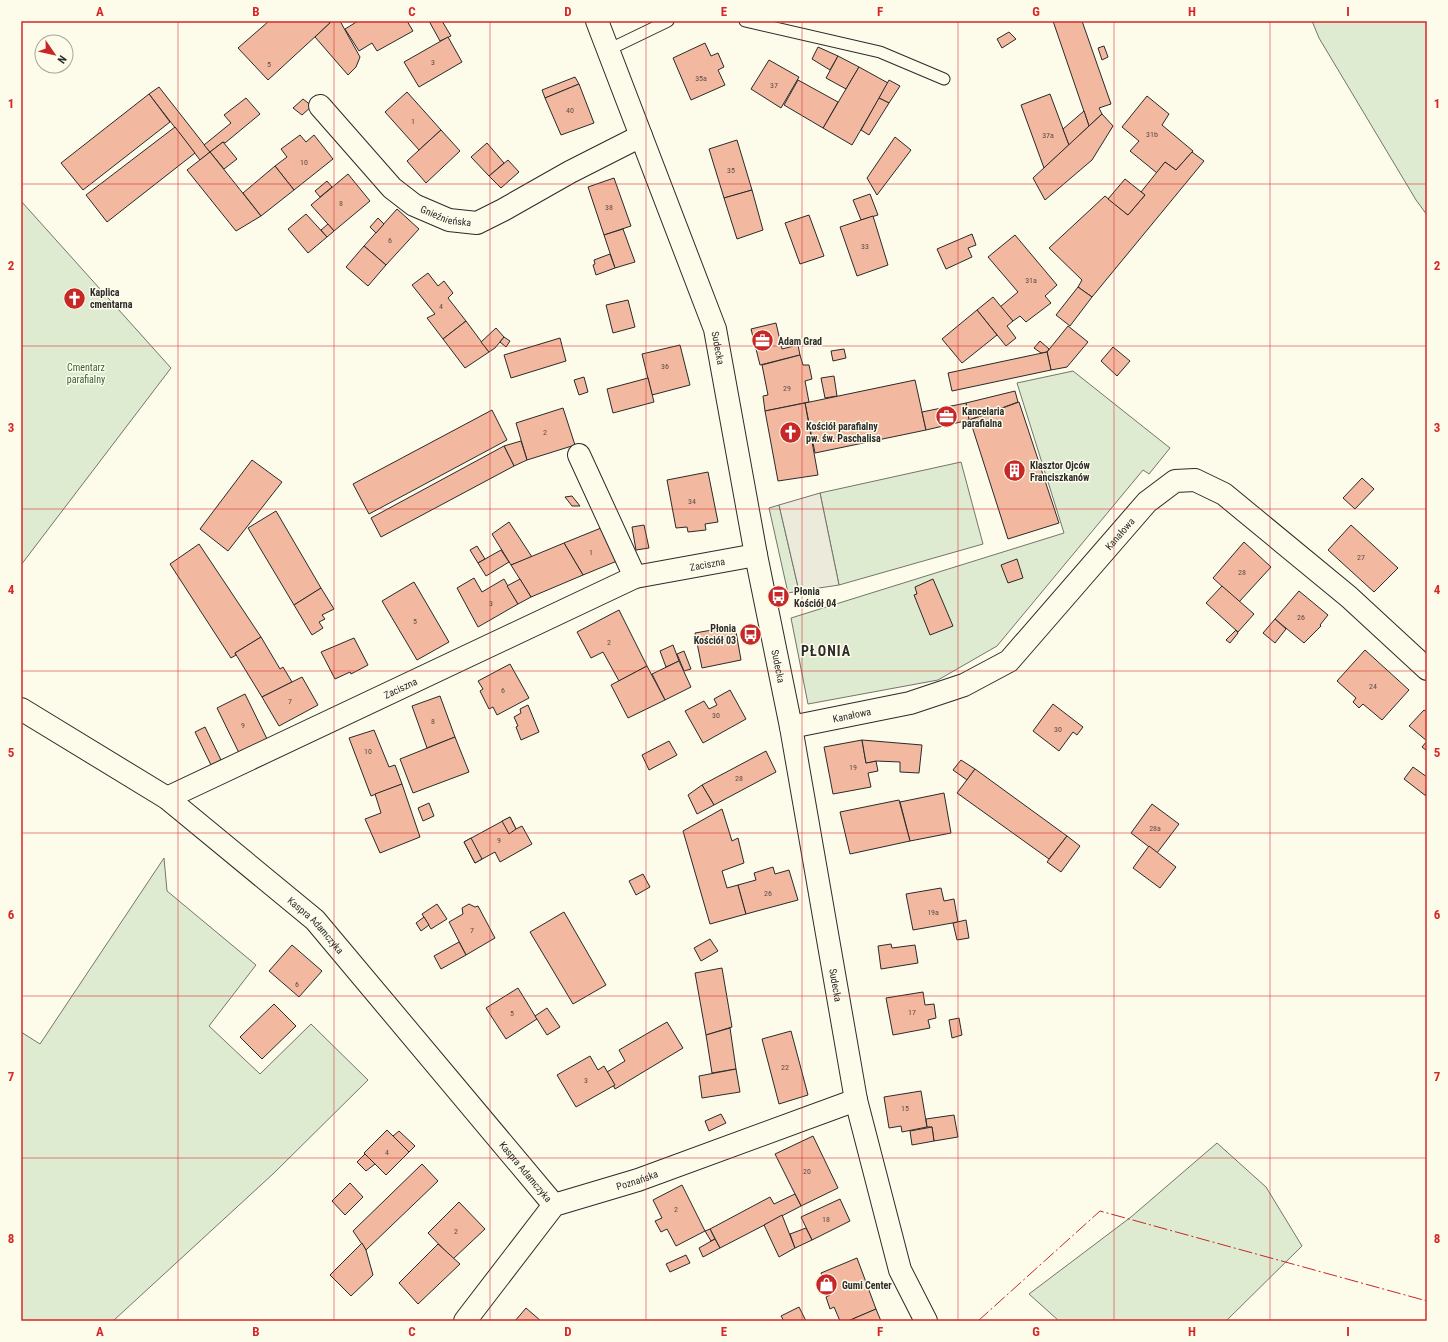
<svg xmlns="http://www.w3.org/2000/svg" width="1448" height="1342" viewBox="0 0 1448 1342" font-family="'Roboto Condensed',sans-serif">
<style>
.green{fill:#deebd1;stroke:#74746e}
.parking{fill:#eceadb;stroke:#74746e}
.building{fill:#f2b8a0;stroke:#2b2b2b}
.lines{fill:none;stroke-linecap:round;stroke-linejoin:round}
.service-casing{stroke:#2b2b2b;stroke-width:13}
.minor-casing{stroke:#2b2b2b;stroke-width:24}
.service{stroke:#fdfbea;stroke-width:11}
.minor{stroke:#fdfbea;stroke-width:22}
.power{stroke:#c62828;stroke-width:1;stroke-dasharray:14 3 2 3;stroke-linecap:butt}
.grid{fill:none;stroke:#d62828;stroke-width:1;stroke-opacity:0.55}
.labels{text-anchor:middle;stroke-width:3;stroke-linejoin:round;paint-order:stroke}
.number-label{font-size:8px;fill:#5d4e48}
.street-label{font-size:10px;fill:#2b2b2b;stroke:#fdfbea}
.poi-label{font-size:10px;font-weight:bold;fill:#2b2b2b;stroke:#fdfbea;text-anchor:start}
.park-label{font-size:10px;fill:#34623c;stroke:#fdfbea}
.district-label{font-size:14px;font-weight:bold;letter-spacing:1px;fill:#2b2b2b;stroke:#fdfbea}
.neatline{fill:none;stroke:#d62828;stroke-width:1.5}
.grid-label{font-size:13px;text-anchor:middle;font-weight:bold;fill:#d62828}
</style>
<rect width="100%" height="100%" fill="#fdfbea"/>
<g class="green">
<polygon points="1312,21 1427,21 1427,215 1416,200 1319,38"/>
<polygon points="21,201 171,368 21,565"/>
<polygon points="1073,371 1170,448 1149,474 1143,470 997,646 938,680 808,704 791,618 1064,533 1017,383"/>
<polygon points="961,462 983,544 839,585 820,493"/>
<polygon points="779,505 799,591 788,593 769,508"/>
<polygon points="164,858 167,891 256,965 209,1026 260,1074 311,1024 368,1080 274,1173 113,1321 21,1321 21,1032 40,1044"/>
<polygon points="1217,1143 1266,1187 1302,1246 1226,1321 1059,1321 1029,1294 1131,1217"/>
</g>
<polygon class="parking" points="820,493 839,585 799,591 779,505"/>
<g class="building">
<polygon points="269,21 327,21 330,23 268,80 238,48"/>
<polygon points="332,21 340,21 360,57 356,67 348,75 315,37"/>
<polygon points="358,21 407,21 413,31 377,51 372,43 359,51 345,29"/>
<polygon points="429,21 442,21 451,36 440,41"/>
<polygon points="1053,21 1082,21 1111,104 1099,108 1102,114 1089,126"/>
<polygon points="1009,32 1016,39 1002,48 997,39"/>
<polygon points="448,37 462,62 419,87 404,62"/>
<polygon points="705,43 711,56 718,53 724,67 718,70 725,85 691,100 673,58"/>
<polygon points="1104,46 1108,57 1102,60 1098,48"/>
<polygon points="818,47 838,56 830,70 812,59"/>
<polygon points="838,56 859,67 846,89 826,78"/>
<polygon points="769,60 799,77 781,108 751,89"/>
<polygon points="859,67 888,83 852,145 823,128"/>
<polygon points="575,77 579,84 545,98 542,90"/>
<polygon points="798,80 838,102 823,128 784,105"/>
<polygon points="889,80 900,86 889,103 879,98"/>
<polygon points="579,84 594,123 561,135 545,98"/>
<polygon points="159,87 210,152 200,160 149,94"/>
<polygon points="407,92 441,130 419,150 385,112"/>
<polygon points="149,94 170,122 83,190 61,163"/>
<polygon points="1050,94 1069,145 1044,168 1021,105"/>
<polygon points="1147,96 1169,114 1162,125 1193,151 1176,170 1165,162 1157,173 1130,151 1139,141 1122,127"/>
<polygon points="246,98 260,114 225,143 223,142 210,152 204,145 231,123 224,115"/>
<polygon points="879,98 889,103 869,135 861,130"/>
<polygon points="303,99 312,106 302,115 293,108"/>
<polygon points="1084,111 1089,126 1069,145 1063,129"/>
<polygon points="1102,114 1113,126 1092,160 1045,200 1033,178"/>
<polygon points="175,127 195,153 107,222 86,195"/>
<polygon points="441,130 460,151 426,183 407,161"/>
<polygon points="300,135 306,142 314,135 333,159 294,190 275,166 287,157 281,149"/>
<polygon points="895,137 911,150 877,195 867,178"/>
<polygon points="737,140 752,190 724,198 709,149"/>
<polygon points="223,142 237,159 224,169 210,152"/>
<polygon points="487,143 504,163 489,176 471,157"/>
<polygon points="210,152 261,216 236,231 187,170"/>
<polygon points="1192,152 1204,161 1092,297 1078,287 1082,280 1049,248 1105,196 1128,215 1145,195 1141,192 1165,162 1176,170"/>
<polygon points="508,160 519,172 501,188 489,176"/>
<polygon points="275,166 294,190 261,216 243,193"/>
<polygon points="348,174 370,201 334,231 311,205"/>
<polygon points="614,178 631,226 604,235 588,187"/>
<polygon points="1125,179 1145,195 1128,215 1108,199"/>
<polygon points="327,181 332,187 320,197 315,191"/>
<polygon points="752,190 763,230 737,239 724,198"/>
<polygon points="870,194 878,215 861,220 853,200"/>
<polygon points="397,209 419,229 386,265 364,246"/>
<polygon points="306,214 327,237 308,253 288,229"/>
<polygon points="809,215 824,256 800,264 785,223"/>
<polygon points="873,216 888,265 857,276 840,227"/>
<polygon points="378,218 384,224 376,233 370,227"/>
<polygon points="328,224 334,231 327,237 321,230"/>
<polygon points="623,229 635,262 615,268 604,235"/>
<polygon points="972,234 976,245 968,248 972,257 946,269 937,249"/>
<polygon points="1015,235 1057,285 1045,296 1051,303 1026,322 1020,316 1013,321 1000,307 1018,292 988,257"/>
<polygon points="364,246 386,265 368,286 346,267"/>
<polygon points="610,254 615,268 596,275 593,265 595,264 594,260"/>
<polygon points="428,273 438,286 444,281 453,293 448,298 466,321 443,339 427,318 435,314 412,285"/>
<polygon points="1078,287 1092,297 1070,326 1056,315"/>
<polygon points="73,291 82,301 76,306 67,296"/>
<polygon points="993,297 1013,321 1007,326 1016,338 1006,346 977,310"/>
<polygon points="628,300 635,327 613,333 606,305"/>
<polygon points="977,310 997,335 962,363 942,339"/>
<polygon points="466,321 489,352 465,368 443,339"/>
<polygon points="776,323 782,349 798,345 800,355 760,365 751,329"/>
<polygon points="1068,326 1088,342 1067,367 1051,370 1047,352"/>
<polygon points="496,328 504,337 495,348 489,352 481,342"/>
<polygon points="504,337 510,341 506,347 500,342"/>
<polygon points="560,338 566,361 511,378 504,355"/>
<polygon points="1040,341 1049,349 1047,352 1041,353 1034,348"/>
<polygon points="680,345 690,385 652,395 642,354"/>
<polygon points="1113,347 1130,361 1117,376 1101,361"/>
<polygon points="844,349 846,358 833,361 831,351"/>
<polygon points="1047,352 1051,370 952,391 948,373"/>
<polygon points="800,355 803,365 809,365 812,379 805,381 809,402 765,411 763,396 768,395 762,365"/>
<polygon points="834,376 837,396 825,398 821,378"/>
<polygon points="584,377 588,392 579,395 574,380"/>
<polygon points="648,378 654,402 613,413 607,389"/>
<polygon points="915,380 926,430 815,453 805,403"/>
<polygon points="1015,391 1018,402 969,420 966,403"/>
<polygon points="1019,402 1059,523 1008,539 970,420"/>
<polygon points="805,403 818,475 778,481 765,411"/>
<polygon points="966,403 969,420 926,430 922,412"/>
<polygon points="563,408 575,445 527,460 516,423"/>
<polygon points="492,410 507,440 369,514 353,484"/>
<polygon points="521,441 527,460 514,466 504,446"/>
<polygon points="504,446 514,466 381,537 371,518"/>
<polygon points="252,460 282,482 228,551 200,529"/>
<polygon points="708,472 718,522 705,524 706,530 688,532 687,527 676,528 667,480"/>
<polygon points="1362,478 1374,489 1355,509 1343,498"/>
<polygon points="572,496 580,506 572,506 565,497"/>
<polygon points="276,511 321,588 294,605 248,528"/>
<polygon points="509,522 532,557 511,565 492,534"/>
<polygon points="644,525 649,548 636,550 632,527"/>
<polygon points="1351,525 1398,568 1374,592 1328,550"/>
<polygon points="601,528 617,561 583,575 564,543"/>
<polygon points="1244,542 1271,567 1239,602 1213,578"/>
<polygon points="564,543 583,575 531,597 511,565"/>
<polygon points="199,544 261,637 235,653 236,655 231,658 170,564"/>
<polygon points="477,546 485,559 478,563 470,550"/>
<polygon points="501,550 509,562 486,576 478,563"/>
<polygon points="1017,559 1023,578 1008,583 1001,565"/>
<polygon points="474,578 482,592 504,579 518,604 478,627 457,588"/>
<polygon points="520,579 531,597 518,604 507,586"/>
<polygon points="933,579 953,626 930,635 914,595 917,594 915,587"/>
<polygon points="414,582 449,642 417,660 382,601"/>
<polygon points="1222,586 1254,614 1238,632 1206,603"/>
<polygon points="321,588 334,609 322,615 325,619 319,622 323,628 312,635 294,605"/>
<polygon points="1299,591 1328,615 1320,625 1321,626 1304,643 1275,619"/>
<polygon points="619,610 647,666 619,681 603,652 591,658 577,632"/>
<polygon points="1275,619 1286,629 1275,643 1263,633"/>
<polygon points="735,626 741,660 702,668 695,633"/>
<polygon points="1236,630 1238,633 1230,643 1226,640"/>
<polygon points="261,637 280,669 283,667 292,682 262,697 235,653"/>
<polygon points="354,638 368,665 351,674 350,672 335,679 321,652"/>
<polygon points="673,645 679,661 666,667 660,651"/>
<polygon points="1365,650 1409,690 1382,720 1363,704 1359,708 1353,702 1356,698 1337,681"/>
<polygon points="684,651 691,669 684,671 677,654"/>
<polygon points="679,661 691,687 665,700 652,674"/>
<polygon points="510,664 529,698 497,715 493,707 489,709 480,691 483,689 478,681"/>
<polygon points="647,666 665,700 628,718 611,685"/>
<polygon points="302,677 318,705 279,726 262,697"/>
<polygon points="730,690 746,719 703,743 685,711 704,701 709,709 717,705 714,699"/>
<polygon points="245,694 268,741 240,755 217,708"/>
<polygon points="440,696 455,737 427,748 412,706"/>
<polygon points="1053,704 1083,727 1077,735 1073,732 1059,751 1033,731"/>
<polygon points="528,705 539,732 521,740 516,727 518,726 514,717 521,713 520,709"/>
<polygon points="1424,710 1427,712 1427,741 1409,726"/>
<polygon points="205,727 221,760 211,765 195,732"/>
<polygon points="374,730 389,767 395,765 402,784 371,796 349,738"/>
<polygon points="455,737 469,772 413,793 400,759"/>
<polygon points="862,740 866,763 876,761 878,771 868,773 871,787 833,794 824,747"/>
<polygon points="862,740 922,745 919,773 900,772 900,762 876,761 866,763"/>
<polygon points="669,741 677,755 649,770 642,755"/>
<polygon points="1427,741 1427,751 1422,747"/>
<polygon points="766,751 776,772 714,805 702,785"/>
<polygon points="961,760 975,769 967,780 953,770"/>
<polygon points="1413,767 1427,777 1426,796 1404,779"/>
<polygon points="975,769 1067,836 1049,859 957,793"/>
<polygon points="402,784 420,837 380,853 365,819 381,813 375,794"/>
<polygon points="702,785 714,805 697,814 688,795"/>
<polygon points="944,793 951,833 910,841 900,802"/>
<polygon points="899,800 910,841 850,854 840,812"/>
<polygon points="429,803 434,816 423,821 418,808"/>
<polygon points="1152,804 1179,824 1157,853 1131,833"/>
<polygon points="722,809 732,841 738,838 744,863 722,871 727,888 738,885 746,914 710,924 683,831"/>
<polygon points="510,817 516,829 522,826 532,844 500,862 495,852 475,863 464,842"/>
<polygon points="510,817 516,829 509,834 502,821"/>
<polygon points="1067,836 1080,846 1061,872 1047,862"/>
<polygon points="471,838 482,859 475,863 464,842"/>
<polygon points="1149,846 1176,867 1160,888 1133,868"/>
<polygon points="773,867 775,874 789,870 798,900 746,914 738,885 756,880 754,873"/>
<polygon points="643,874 650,887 636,895 629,881"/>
<polygon points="941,888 944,901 954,899 958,922 913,930 906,894"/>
<polygon points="437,904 447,919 431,929 422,914"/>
<polygon points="469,904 475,907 478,906 495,938 466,955 449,922 463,914 462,908"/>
<polygon points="564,912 606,985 573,1004 530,932"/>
<polygon points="424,917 429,925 421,931 416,923"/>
<polygon points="966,920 969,938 957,940 953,923"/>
<polygon points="710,939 718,951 701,961 694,948"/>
<polygon points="459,942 466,955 441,969 434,956"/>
<polygon points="891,944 892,948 915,945 918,963 881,969 878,946"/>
<polygon points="292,945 322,971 299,997 269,971"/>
<polygon points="722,968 732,1027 706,1035 695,973"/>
<polygon points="518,988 537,1019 506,1039 486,1008"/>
<polygon points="923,992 925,1005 934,1004 936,1018 928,1020 930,1028 893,1035 886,998"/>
<polygon points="274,1004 296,1026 262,1059 240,1037"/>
<polygon points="547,1008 560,1027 547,1035 535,1016"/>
<polygon points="959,1018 962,1035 952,1038 949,1020"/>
<polygon points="667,1022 683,1048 615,1089 607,1072 625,1061 619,1050"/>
<polygon points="730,1028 736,1069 712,1073 706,1035"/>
<polygon points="791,1031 808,1095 779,1104 762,1039"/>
<polygon points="590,1056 598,1070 604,1066 615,1085 576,1107 557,1075"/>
<polygon points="736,1069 740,1092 702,1098 699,1076"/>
<polygon points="921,1091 927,1127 902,1132 901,1126 889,1128 884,1097"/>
<polygon points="721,1114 726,1123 709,1131 705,1121"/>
<polygon points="954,1115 958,1137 934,1141 932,1127 927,1127 926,1119"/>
<polygon points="932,1127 934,1141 912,1145 910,1131"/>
<polygon points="387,1130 409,1152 386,1175 364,1153"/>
<polygon points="399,1131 415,1146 409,1152 393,1136"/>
<polygon points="813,1136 838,1188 801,1206 775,1154"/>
<polygon points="365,1154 375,1164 366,1171 357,1162"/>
<polygon points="422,1164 438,1181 366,1250 353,1231"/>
<polygon points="350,1183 363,1197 345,1215 332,1201"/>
<polygon points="682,1185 705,1231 676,1246 667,1229 661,1232 655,1221 662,1218 653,1200"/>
<polygon points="795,1194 801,1206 720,1248 710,1229 770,1197 774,1204"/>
<polygon points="840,1199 850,1221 812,1240 801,1217"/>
<polygon points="459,1202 485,1229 453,1259 428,1233"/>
<polygon points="782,1215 795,1248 779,1257 764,1225"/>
<polygon points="806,1228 812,1240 795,1248 790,1234"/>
<polygon points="710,1229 715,1239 711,1241 705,1231"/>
<polygon points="715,1239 720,1248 703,1257 699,1248"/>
<polygon points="362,1243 366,1250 373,1275 351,1296 330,1275"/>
<polygon points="438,1244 460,1264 418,1304 399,1283"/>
<polygon points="686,1255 690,1263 670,1272 666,1264"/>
<polygon points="857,1258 876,1309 848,1321 840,1321 834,1307 830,1309 826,1297 830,1295 821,1273"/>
<polygon points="799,1307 806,1321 784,1321 781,1316"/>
<polygon points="526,1308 541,1321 515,1321"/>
<polygon points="876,1309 881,1321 848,1321"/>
</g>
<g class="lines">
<defs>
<g id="service">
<polyline points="745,21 880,52 944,79"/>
<polyline points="608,50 668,21"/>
</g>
<g id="minor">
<path id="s1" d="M597,21L715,329L756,555L791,727L856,1100L900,1270L926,1321"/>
<path id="s2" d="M320,106L392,188L414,205L449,220L477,223L503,210L570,172L641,136"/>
<polyline points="579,455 635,577"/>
<path id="s3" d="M21,709L167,798L315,920L554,1205"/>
<path id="s4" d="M791,727L910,703L964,685L1009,661L1147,502L1175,481L1195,480L1224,494L1349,597L1427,669"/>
<path id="s5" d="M167,798L635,577L756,555"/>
<path id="s6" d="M465,1321L554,1205L638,1180L856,1100"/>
</g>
</defs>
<use href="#service" class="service-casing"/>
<use href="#minor" class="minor-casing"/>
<use href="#service" class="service"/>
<use href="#minor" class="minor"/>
<polyline class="power" points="978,1321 1100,1211 1427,1301"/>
</g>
<path class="grid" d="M178,21V1321M334,21V1321M490,21V1321M646,21V1321M802,21V1321M958,21V1321M1114,21V1321M1270,21V1321M21,184H1427M21,346H1427M21,509H1427M21,671H1427M21,833H1427M21,996H1427M21,1158H1427"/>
<defs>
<symbol id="church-disc" viewBox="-11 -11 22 22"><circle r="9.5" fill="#c62828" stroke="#fdfbea"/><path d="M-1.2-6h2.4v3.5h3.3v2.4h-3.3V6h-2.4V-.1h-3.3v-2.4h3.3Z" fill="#fff"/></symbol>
<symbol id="office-disc" viewBox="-11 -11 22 22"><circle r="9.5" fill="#c62828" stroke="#fdfbea"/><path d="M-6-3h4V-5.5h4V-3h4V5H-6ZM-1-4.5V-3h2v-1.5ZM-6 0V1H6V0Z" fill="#fff"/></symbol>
<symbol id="building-disc" viewBox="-11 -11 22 22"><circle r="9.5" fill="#c62828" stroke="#fdfbea"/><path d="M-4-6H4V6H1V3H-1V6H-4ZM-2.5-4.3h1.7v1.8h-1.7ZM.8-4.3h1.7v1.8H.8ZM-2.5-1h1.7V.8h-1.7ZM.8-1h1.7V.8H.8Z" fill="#fff"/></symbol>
<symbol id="bus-disc" viewBox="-11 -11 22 22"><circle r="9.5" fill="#c62828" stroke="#fdfbea"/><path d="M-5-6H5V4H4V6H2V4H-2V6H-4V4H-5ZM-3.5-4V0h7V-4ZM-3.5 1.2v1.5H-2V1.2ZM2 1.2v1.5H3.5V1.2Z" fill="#fff"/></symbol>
<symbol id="shop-disc" viewBox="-11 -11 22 22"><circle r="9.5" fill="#c62828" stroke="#fdfbea"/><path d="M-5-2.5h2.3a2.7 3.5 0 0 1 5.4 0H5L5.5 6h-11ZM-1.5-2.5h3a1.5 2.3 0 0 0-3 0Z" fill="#fff"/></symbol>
</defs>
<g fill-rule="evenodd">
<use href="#church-disc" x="62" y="286" width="25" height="25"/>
<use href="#office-disc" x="750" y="328" width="25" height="25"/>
<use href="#office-disc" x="934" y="404" width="25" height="25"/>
<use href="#church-disc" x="778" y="420" width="25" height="25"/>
<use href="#building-disc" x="1002" y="458" width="25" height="25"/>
<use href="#bus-disc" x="766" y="584" width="25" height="25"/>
<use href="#bus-disc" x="738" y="622" width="25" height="25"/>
<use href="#shop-disc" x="814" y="1272" width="25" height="25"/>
</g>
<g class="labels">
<g class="number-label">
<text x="433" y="65">3</text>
<text x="269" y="67">5</text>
<text x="701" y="81">35a</text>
<text x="774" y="88">37</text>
<text x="570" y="113">40</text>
<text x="413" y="124">1</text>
<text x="1152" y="137">31b</text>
<text x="1048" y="138">37a</text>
<text x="304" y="165">10</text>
<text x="731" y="173">35</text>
<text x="341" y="206">8</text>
<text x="609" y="210">38</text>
<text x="390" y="243">6</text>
<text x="865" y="249">33</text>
<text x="1031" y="283">31a</text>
<text x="441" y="309">4</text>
<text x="665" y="369">36</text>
<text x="787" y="391">29</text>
<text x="545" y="435">2</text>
<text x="692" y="504">34</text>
<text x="591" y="555">1</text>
<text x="1361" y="560">27</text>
<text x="1242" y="575">28</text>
<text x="491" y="606">3</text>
<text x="1301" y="620">26</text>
<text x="415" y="624">5</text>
<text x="609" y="645">2</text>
<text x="1373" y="689">24</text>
<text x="503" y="693">6</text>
<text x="290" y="704">7</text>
<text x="716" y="718">30</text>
<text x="433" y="724">8</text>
<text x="243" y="728">9</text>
<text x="1058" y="732">30</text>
<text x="368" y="754">10</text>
<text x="853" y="770">19</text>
<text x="739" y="781">28</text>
<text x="1155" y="831">28a</text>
<text x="499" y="843">9</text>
<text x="768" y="896">26</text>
<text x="933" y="915">19a</text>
<text x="472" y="933">7</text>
<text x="297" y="987">6</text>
<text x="912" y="1015">17</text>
<text x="512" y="1016">5</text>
<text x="785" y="1070">22</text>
<text x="586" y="1083">3</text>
<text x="905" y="1111">15</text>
<text x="387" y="1155">4</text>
<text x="807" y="1174">20</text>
<text x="676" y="1212">2</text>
<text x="826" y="1222">18</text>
<text x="456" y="1234">2</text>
</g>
<g class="street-label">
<text dy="4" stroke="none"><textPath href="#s2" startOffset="171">Gnieźnieńska</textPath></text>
<text dy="4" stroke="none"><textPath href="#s1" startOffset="349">Sudecka</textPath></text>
<text dy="4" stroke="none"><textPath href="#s4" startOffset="398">Kanałowa</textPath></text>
<text dy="4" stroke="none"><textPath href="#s5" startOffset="591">Zaciszna</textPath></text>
<text dy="4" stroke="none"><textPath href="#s1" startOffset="673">Sudecka</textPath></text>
<text dy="4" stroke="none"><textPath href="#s5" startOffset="258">Zaciszna</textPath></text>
<text dy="4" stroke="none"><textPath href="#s4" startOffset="62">Kanałowa</textPath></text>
<text dy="4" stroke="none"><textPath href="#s3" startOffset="367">Kaspra Adamczyka</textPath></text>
<text dy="4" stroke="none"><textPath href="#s1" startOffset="997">Sudecka</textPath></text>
<text dy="4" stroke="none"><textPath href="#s3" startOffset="691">Kaspra Adamczyka</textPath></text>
<text dy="4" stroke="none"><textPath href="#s6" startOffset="233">Poznańska</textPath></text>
</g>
<g class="poi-label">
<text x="90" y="296">Kaplica<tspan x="90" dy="12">cmentarna</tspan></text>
<text x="778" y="345">Adam Grad</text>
<text x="962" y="415">Kancelaria<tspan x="962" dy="12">parafialna</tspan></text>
<text x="806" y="430">Kościół parafialny<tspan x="806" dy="12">pw. św. Paschalisa</tspan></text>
<text x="1030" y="469">Klasztor Ojców<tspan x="1030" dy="12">Franciszkanów</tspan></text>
<text x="794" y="595">Płonia<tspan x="794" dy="12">Kościół 04</tspan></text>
<text x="736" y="632" text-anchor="end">Płonia<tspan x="736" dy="12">Kościół 03</tspan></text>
<text x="842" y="1289">Gumi Center</text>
</g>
<g class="park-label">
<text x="86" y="371">Cmentarz<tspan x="86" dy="12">parafialny</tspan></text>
</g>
<g class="district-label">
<text x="826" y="656">PŁONIA</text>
</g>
</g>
<rect width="1448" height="1342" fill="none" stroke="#fdfbea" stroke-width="44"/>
<g transform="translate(54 54) rotate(124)"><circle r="19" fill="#fdfbea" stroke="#a9a89e"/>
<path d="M0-3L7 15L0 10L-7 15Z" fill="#c62828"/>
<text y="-6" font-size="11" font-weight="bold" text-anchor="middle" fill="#2b2b2b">N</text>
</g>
<rect x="22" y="22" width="1404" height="1298" class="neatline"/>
<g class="grid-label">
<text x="100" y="16">A</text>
<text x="256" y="16">B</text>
<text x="412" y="16">C</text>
<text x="568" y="16">D</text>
<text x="724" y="16">E</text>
<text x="880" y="16">F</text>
<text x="1036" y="16">G</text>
<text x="1192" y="16">H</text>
<text x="1348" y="16">I</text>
<text x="11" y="108">1</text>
<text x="1437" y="108">1</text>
<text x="11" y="270">2</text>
<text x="1437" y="270">2</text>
<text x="11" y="432">3</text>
<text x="1437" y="432">3</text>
<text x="11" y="594">4</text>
<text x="1437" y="594">4</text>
<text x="11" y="757">5</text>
<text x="1437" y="757">5</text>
<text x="11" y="919">6</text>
<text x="1437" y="919">6</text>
<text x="11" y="1081">7</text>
<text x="1437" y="1081">7</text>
<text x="11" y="1243">8</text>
<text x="1437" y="1243">8</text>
<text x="100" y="1336">A</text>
<text x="256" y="1336">B</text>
<text x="412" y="1336">C</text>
<text x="568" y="1336">D</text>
<text x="724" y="1336">E</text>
<text x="880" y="1336">F</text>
<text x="1036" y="1336">G</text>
<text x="1192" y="1336">H</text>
<text x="1348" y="1336">I</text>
</g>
</svg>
